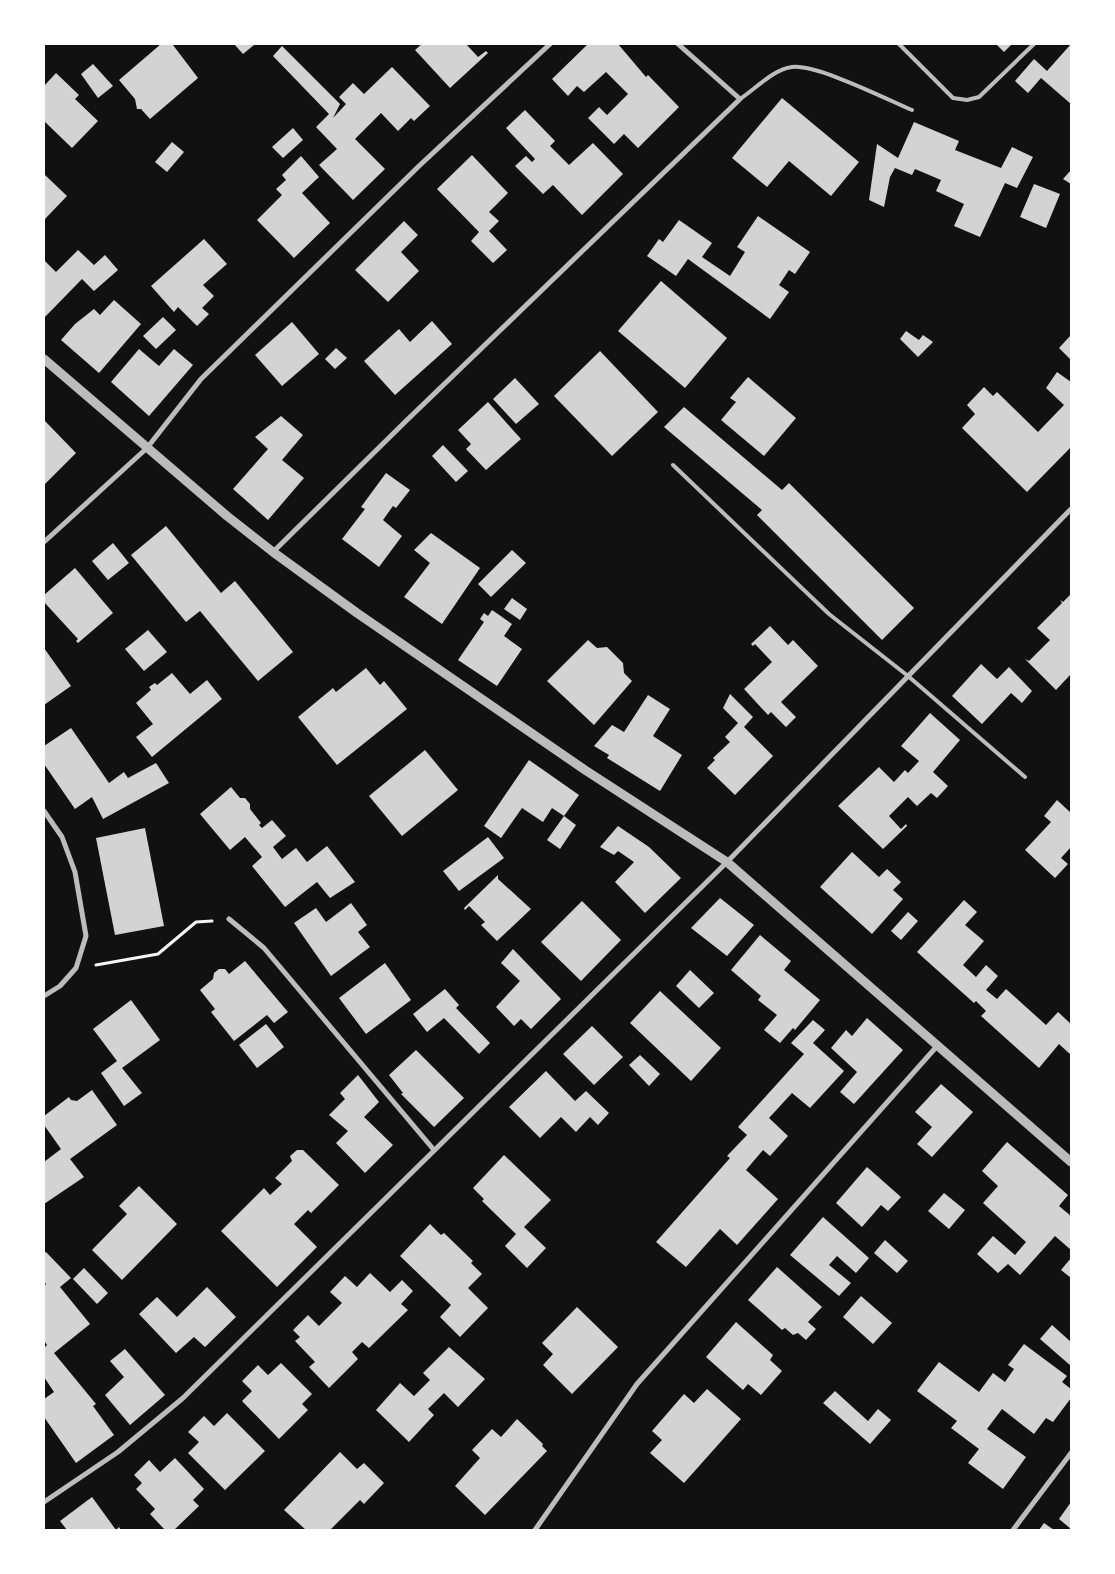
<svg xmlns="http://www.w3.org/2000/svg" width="1115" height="1574" viewBox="0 0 1115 1574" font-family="Karla,sans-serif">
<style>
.building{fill:#d3d3d3}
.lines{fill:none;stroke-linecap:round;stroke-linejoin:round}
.path{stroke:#f5f5f5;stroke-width:3}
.service{stroke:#bcbcbc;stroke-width:4}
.minor{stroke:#bcbcbc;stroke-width:5}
.tertiary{stroke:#bcbcbc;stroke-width:9}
</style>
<rect width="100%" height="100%" fill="#111"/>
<g class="building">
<polygon points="161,44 173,45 198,78 150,119 141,109 137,109 135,99 119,80"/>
<polygon points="234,44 253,44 254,45 243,54"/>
<polygon points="422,44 466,44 478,57 486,51 488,53 450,88 415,50"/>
<polygon points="588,44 618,44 646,77 648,75 679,107 638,148 624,134 614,144 588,118 599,107 607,115 628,94 606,72 584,92 577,86 568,96 552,79"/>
<polygon points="996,44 1012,44 1004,52"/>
<polygon points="1071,44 1071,104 1041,78 1028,93 1015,81 1034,59 1047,71"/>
<polygon points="282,46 340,104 333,118 346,104 339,97 353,83 364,94 392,67 430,106 414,121 411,118 398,131 381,113 355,139 385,169 353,200 319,165 337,149 316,127 329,114 273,56"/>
<polygon points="93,64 113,86 98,98 81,74"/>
<polygon points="56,73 79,95 75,99 98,121 72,148 44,121 44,86"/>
<polygon points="782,98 859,162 831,196 789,161 767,187 732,158"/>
<polygon points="525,110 555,141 550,146 569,165 593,143 623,174 582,215 553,185 543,194 515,166 526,156 532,162 535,159 506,128"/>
<polygon points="914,122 959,141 955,150 1001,168 1012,147 1033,157 1017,188 1005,183 980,237 954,226 964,204 936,191 941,180 915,169 912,175 895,168 890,177 884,207 869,200 877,144 898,158"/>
<polygon points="293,128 303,140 283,158 272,147"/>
<polygon points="172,142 184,152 167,172 155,162"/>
<polygon points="472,155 508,193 489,212 499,221 489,231 507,250 493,263 471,241 479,232 437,189"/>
<polygon points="301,156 319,177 302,193 330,223 294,258 257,220 282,195 276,189 286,180 282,175"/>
<polygon points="1071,170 1071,184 1063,179"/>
<polygon points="44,174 67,196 44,220"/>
<polygon points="1034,184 1060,194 1046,228 1020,217"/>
<polygon points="758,216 810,252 795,274 789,270 779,285 789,292 770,319 688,259 676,276 647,256 659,239 663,242 679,220 712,243 702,257 730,276 745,252 737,247"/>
<polygon points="404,221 418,235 401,252 419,271 388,302 355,270"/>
<polygon points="204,239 227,264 203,285 214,296 202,308 209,314 197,326 178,307 174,312 151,286"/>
<polygon points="78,250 94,265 105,255 118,270 94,291 82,279 44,318 44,260 56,272"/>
<polygon points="661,281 727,338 685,388 618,331"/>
<polygon points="114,300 141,324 99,373 61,340 75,324 94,309 100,315"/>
<polygon points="163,317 176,330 156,349 143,336"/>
<polygon points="432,321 452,344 395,395 364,361 399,329 410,342"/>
<polygon points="292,322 319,354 282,386 255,355"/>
<polygon points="906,331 919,340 923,335 933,342 918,357 900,339"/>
<polygon points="1071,335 1071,360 1059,348"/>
<polygon points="336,348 347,358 335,369 325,359"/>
<polygon points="139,349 159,366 174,349 193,365 149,416 111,382"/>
<polygon points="600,351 658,412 612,456 554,396"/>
<polygon points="1057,372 1071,382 1071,447 1027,492 962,428 975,414 967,405 984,387 993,396 997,392 1038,432 1064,405 1046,388"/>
<polygon points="748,377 796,418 764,456 721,420 736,402 730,398"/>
<polygon points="515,378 539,404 516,424 493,399"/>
<polygon points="488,402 521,439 486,470 466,449 471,444 458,430"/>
<polygon points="684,407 782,490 789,483 914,608 882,640 757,515 762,510 664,427"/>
<polygon points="281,416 303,435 282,460 304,478 268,520 233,489 268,449 255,437"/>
<polygon points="44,420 76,453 44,485"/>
<polygon points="443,445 468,471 456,482 432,456"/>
<polygon points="386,473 410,490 396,508 393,506 383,520 402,536 379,567 342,539 365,509 361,507"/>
<polygon points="166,526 221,593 235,581 293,652 258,681 200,611 186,622 131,555"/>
<polygon points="431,533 480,568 442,624 404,597 430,563 414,550"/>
<polygon points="113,543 129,563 108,580 92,561"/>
<polygon points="512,550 526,563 491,597 478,584"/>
<polygon points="75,568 113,613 78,643 76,641 78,639 44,602 44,595"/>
<polygon points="1071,594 1071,674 1056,690 1025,659 1029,661 1050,640 1037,628 1062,603 1060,600 1063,602"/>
<polygon points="512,598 527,609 520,620 504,609"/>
<polygon points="492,610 512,624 504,636 522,649 497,686 458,660 484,622 480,619 484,613 488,616"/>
<polygon points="770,626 788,645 793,640 818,666 781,702 796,717 786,727 771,712 768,715 744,689 772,662 755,644 753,646 751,644"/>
<polygon points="148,630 167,652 144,671 125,649"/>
<polygon points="588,640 597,648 607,647 623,663 624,673 632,681 594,725 547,681"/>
<polygon points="44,648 71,686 44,705"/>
<polygon points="981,664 997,679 1009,667 1032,691 1022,703 1011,693 982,724 952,696"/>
<polygon points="366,668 380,685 384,681 407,709 337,765 298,717 333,688 336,692"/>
<polygon points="172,673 190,694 207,680 222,699 152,757 136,737 153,724 136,703 151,690 149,687 155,683 157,685"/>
<polygon points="730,694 753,717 744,727 773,756 735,795 707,768 715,760 713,758 730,742 725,737 738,723 723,708"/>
<polygon points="648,695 670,709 653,736 682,755 660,791 607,758 609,755 594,746 612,725 624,732"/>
<polygon points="930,713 960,740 933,772 948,786 937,798 931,793 917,806 908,797 889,816 901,829 906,824 907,826 883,849 838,806 879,767 894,782 905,770 908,773 919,761 901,746"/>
<polygon points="71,728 109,783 124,772 128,778 156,763 169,783 103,819 92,797 75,809 44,764 44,746"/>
<polygon points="425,750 458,790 402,836 369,796"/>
<polygon points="529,760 579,795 564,816 576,825 560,849 547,840 564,816 552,808 543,822 522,808 501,838 484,826"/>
<polygon points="231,787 240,798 245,798 250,804 250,809 261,823 259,825 262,828 272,820 286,836 273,847 282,859 296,848 307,862 327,846 355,882 330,898 317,882 285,907 252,866 262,857 245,837 230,850 200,814"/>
<polygon points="1057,800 1071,813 1071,847 1061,858 1068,864 1055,878 1025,850 1051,822 1044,816"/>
<polygon points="618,826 649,847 681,878 645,913 615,882 634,862 618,851 614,855 600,847"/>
<polygon points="145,828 164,926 115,935 96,838"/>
<polygon points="488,837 504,858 459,891 443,871"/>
<polygon points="852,852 879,877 887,869 901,882 893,890 903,899 872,934 820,887"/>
<polygon points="498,875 498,879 531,909 497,941 481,925 485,922 469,906 465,910 464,908"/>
<polygon points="720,898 754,925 727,956 691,928"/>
<polygon points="964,900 977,912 965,925 984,941 963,965 976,977 986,965 998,976 986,990 997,999 1006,989 1046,1025 1058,1012 1071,1024 1071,1055 1059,1044 1039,1068 981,1016 986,1011 976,1001 974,1003 917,952"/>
<polygon points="582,901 621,940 581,981 541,942"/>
<polygon points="351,903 367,925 358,932 370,947 331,976 294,923 316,908 326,922"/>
<polygon points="908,912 918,921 901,940 891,931"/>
<polygon points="760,935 791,961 784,970 820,1000 795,1030 793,1028 780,1043 764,1030 777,1015 758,1000 761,996 731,970"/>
<polygon points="513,949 561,999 531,1029 521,1019 514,1026 496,1007 520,981 501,963"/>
<polygon points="245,961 288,1012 274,1023 267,1015 234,1041 211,1012 215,1009 200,990 213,979 214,973 219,969 225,969 229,974"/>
<polygon points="385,963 411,1000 366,1034 339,998"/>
<polygon points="690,970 714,993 699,1008 676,986"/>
<polygon points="445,989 459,1005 456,1008 490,1043 479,1054 444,1018 427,1032 413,1014"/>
<polygon points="660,991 721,1048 691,1081 630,1023"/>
<polygon points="131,1000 160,1040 122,1068 142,1093 124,1106 101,1073 117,1061 93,1029"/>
<polygon points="867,1018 903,1050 854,1104 840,1092 857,1072 831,1048 846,1030 852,1036"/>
<polygon points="813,1020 825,1030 813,1043 844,1071 810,1108 792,1093 769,1118 788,1136 770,1156 763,1150 746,1170 778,1199 737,1245 720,1229 686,1267 656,1242 730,1158 727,1156 747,1135 738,1127 804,1054 791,1043"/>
<polygon points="266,1024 284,1047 257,1068 239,1045"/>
<polygon points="592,1026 623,1057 594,1085 563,1054"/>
<polygon points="416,1050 464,1098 434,1127 401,1094 403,1093 389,1075"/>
<polygon points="640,1055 660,1074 649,1086 629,1065"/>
<polygon points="546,1071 575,1101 586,1091 609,1113 598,1125 590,1117 576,1132 561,1117 540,1138 509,1107"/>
<polygon points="358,1075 379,1102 364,1117 393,1145 365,1173 336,1143 348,1131 329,1115 345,1099 340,1093"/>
<polygon points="941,1084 973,1112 932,1157 917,1144 932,1127 915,1112"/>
<polygon points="92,1090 117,1125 70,1159 84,1177 44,1204 44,1162 61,1149 44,1125 44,1116 69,1097 71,1100 77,1101"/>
<polygon points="1007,1142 1068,1195 1059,1206 1071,1216 1071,1250 1055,1236 1020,1275 1008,1264 998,1273 977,1254 993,1236 1015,1255 1026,1242 983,1203 998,1186 982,1171"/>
<polygon points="297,1150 303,1150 339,1185 311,1213 308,1210 294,1224 317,1247 277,1287 221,1231 264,1188 270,1195 282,1184 275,1178 292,1161 290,1156"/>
<polygon points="504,1155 551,1200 524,1227 546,1248 527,1268 505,1246 516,1234 482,1201 484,1199 473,1188"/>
<polygon points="867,1167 901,1197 888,1211 881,1205 862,1227 836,1203"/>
<polygon points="139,1186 177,1224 122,1280 92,1250 127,1214 119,1206"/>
<polygon points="944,1193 965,1210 949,1229 928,1211"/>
<polygon points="823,1217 869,1258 856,1273 837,1256 829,1265 851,1283 839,1296 790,1255"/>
<polygon points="430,1224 441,1235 444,1233 473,1261 471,1263 482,1274 468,1288 488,1308 460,1337 440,1317 451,1305 400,1256"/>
<polygon points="885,1240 908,1261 897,1273 874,1253"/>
<polygon points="46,1252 71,1278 60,1287 90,1324 54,1353 96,1404 93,1406 114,1435 76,1463 44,1417 44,1399 54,1392 44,1377 44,1348 47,1345 44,1341 44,1286 46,1284 44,1281 44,1253"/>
<polygon points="1071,1258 1071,1278 1061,1270"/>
<polygon points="777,1267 822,1307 808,1322 816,1329 806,1340 798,1333 793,1335 785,1328 782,1330 748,1300"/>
<polygon points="84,1268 108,1293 97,1304 73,1279"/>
<polygon points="370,1273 390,1292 402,1280 413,1291 401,1304 408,1310 369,1348 362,1342 352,1352 358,1359 329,1388 309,1367 315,1362 295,1341 300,1337 293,1330 308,1315 319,1326 342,1303 330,1292 345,1276 357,1287"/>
<polygon points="207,1287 236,1317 205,1347 194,1337 176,1353 139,1314 157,1297 177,1317"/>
<polygon points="861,1296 892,1323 873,1344 843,1317"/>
<polygon points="577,1307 618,1347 572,1394 543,1365 553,1354 542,1343"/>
<polygon points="736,1322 773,1355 770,1360 782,1371 761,1395 748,1384 743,1390 706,1357"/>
<polygon points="1052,1325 1071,1342 1071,1366 1040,1339"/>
<polygon points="1024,1344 1067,1376 1062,1382 1071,1389 1071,1398 1053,1422 1046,1418 1034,1434 1002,1409 987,1429 1026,1457 1003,1489 968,1463 979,1449 951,1428 957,1421 917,1391 939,1362 979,1392 993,1373 1005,1382 1014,1369 1008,1365"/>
<polygon points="449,1347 485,1379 458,1407 444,1393 428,1409 434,1415 409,1442 376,1410 400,1383 414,1396 430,1380 423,1373"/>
<polygon points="125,1349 165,1395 130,1425 105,1395 124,1377 110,1361"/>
<polygon points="281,1363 312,1394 302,1404 308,1410 279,1439 242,1401 252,1391 242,1381 258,1365 268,1375"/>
<polygon points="707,1389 741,1419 684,1483 650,1453 662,1440 652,1431 684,1394 694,1403"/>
<polygon points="835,1391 868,1421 878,1409 891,1420 870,1444 823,1403"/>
<polygon points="227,1413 265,1451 225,1490 188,1453 199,1442 188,1432 204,1416 214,1426"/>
<polygon points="517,1419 543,1444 542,1446 547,1451 485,1515 455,1486 480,1458 472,1450 492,1429 501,1437"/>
<polygon points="340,1452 357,1469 364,1463 384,1483 364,1504 360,1500 330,1530 306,1530 284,1510"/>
<polygon points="175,1458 204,1489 193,1500 199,1506 174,1530 165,1530 150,1514 155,1509 136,1489 142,1483 134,1475 149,1460 160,1472"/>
<polygon points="92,1497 116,1530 119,1527 121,1530 67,1530 60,1521"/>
<polygon points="1071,1502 1071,1529 1059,1519"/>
<polygon points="1044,1523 1054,1530 1039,1530"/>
</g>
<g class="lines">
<polyline class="path" points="96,965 158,954 196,922 212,921"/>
<g class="service">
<polyline points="899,44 953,98 967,100 979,97 1034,44"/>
<path d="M740,99C755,89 774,69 792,67C817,64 886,99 912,110"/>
<polyline points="673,465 829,614 908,676 1025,777"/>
</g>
<g class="minor">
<polyline points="44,542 147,448 201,379 419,166 550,44"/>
<polyline points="273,552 406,421 740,99 678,44"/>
<polyline points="44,811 62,837 75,872 86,936 76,968 60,986 44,996"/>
<polyline points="229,919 264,948 434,1150"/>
<polyline points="44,1502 118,1452 183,1398 727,862 1071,509"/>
<polyline points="535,1530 637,1384 938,1045"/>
<polyline points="1013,1530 1071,1453"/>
</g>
<polyline class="tertiary" points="44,359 227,516 273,552 357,613 585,770 727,862 1071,1162"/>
</g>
<rect width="1115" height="1574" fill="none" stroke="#ffffff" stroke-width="90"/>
</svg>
